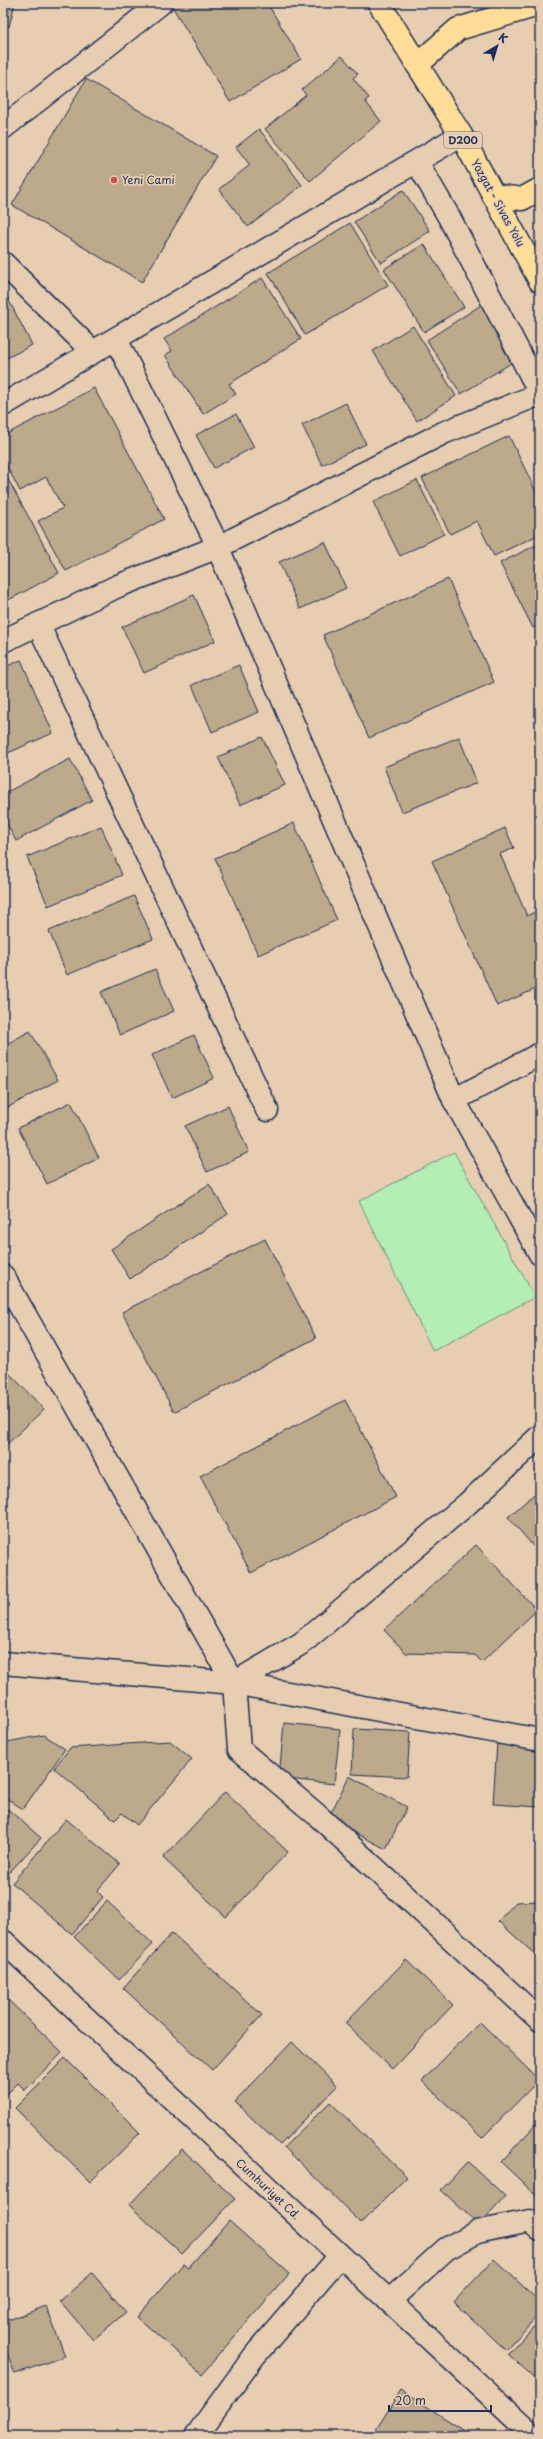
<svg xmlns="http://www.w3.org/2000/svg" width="543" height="2439" viewBox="0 0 543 2439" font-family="'Playpen Sans',sans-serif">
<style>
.green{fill:#b3eeb3;stroke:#678e88}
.building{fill:#bcaa8a;stroke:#1b2f5e}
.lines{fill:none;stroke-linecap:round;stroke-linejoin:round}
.minor-casing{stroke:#1b2f5e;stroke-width:25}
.secondary-casing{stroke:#1b2f5e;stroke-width:25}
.trunk-casing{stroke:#1b2f5e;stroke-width:25}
.minor{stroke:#e8ceb0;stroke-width:22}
.secondary{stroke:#e8ceb0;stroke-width:22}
.trunk{stroke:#fedd96;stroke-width:22}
.poi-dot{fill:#d1495b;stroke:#e8ceb0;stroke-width:1.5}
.labels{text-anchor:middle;stroke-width:3.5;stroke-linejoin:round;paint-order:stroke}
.shield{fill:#e8ceb0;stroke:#585f77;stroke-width:1}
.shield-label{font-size:10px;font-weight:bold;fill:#1b2f5e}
.poi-label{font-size:11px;fill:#1b2f5e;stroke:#e8ceb0;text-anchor:start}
.street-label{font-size:11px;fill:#1b2f5e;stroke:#e8ceb0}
</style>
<rect width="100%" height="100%" fill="#e8ceb0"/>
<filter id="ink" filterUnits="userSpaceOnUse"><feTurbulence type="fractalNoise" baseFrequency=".025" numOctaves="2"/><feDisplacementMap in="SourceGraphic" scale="8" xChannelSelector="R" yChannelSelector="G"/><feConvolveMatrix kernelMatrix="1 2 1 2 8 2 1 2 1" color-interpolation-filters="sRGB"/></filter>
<g filter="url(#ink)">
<polygon class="green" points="454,1152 535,1297 433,1351 359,1201"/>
<g class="building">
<polygon points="3,3 15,3 9,27 3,25"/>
<polygon points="170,3 267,3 301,59 230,102"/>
<polygon points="342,56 358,74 353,78 369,98 365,101 381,121 310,181 265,129 306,95 302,90"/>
<polygon points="86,79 216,156 142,282 12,205"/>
<polygon points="259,129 302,185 248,227 219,189 250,165 236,147"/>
<polygon points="403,190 430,231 381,263 354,222"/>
<polygon points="350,223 388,285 305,335 268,273"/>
<polygon points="424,244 464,307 424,332 384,269"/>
<polygon points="262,278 301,339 229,384 236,394 203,414 165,355 172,351 164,339"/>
<polygon points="3,289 32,345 3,360"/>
<polygon points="481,305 516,360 461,394 427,340"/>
<polygon points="413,326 456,396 417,421 373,351"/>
<polygon points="94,388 164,519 66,571 38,521 63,508 46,477 20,491 3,459 3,436"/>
<polygon points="346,403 366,444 322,465 302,425"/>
<polygon points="236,414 254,447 214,468 196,435"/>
<polygon points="509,436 540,500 540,534 494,556 477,521 450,534 422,478"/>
<polygon points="3,470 59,573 3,603"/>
<polygon points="417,480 444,534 400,556 373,502"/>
<polygon points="325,542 346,588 300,609 279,562"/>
<polygon points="540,543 540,624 533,628 500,563"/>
<polygon points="448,579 494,682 369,738 323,635"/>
<polygon points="194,595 215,641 144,673 122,627"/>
<polygon points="540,631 540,642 536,634"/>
<polygon points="21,660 53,733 8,753 3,741 3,668"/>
<polygon points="239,665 259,712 212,732 192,685"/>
<polygon points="262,737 285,785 240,805 218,757"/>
<polygon points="459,737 477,783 402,812 384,767"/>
<polygon points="70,759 92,800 16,841 3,816 3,794"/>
<polygon points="294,823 337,920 258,955 215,858"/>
<polygon points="101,826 122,875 48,906 27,857"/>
<polygon points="505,828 514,848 500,854 527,916 540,909 540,987 497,1006 432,861"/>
<polygon points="134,896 153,939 67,975 49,931"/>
<polygon points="155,969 174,1011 120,1035 101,992"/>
<polygon points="30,1031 58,1080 3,1110 3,1046"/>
<polygon points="194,1035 214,1078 172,1098 152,1055"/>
<polygon points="71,1102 99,1158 47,1184 18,1128"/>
<polygon points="228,1106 249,1152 207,1172 185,1126"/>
<polygon points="209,1184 228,1214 130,1279 111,1249"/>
<polygon points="265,1239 316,1338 174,1412 122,1312"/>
<polygon points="3,1367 44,1409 3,1448"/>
<polygon points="345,1400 396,1497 251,1573 200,1476"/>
<polygon points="540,1489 540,1554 508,1517"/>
<polygon points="476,1545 537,1610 482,1662 475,1655 406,1653 384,1630"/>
<polygon points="284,1723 340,1729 334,1784 279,1778"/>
<polygon points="354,1729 410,1732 407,1777 352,1774"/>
<polygon points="44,1735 65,1749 23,1809 3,1796 3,1748 7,1742"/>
<polygon points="170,1741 192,1759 137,1825 122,1813 115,1820 54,1768 70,1748"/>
<polygon points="497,1743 540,1746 540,1807 493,1804"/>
<polygon points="349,1776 407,1807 386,1849 328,1819"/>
<polygon points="225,1792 288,1852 226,1917 163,1858"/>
<polygon points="3,1805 41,1838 8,1874 3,1870"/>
<polygon points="66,1819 120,1864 97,1891 103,1897 72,1934 12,1883"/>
<polygon points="107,1901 153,1944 119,1980 74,1937"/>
<polygon points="540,1901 540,1959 498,1921 516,1902"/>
<polygon points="172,1933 262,2015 212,2070 123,1988"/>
<polygon points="406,1960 453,2005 392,2069 345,2023"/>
<polygon points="3,1995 62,2052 25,2090 18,2083 3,2098"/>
<polygon points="480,2022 539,2080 482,2138 422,2081"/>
<polygon points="292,2042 337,2086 280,2145 235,2102"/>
<polygon points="65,2058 140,2133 90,2182 15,2108"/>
<polygon points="330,2102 407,2177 361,2223 284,2147"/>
<polygon points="540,2120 540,2199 501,2162"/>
<polygon points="182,2149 235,2199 182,2254 129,2205"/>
<polygon points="468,2162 505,2196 479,2225 441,2190"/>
<polygon points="229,2221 289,2274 202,2374 137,2317 183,2264 188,2268"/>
<polygon points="494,2259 540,2302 540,2313 506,2350 454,2302"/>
<polygon points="92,2273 126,2312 93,2340 60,2301"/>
<polygon points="46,2306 65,2356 15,2374 3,2342 3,2322"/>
<polygon points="540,2320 540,2383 508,2354"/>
<polygon points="401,2390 471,2435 471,2436 372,2436"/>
</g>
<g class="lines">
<defs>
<g id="minor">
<polyline points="3,128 161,3"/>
<polyline points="417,162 449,217 540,393"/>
<polyline points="3,263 93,352"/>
<polyline points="116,339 212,534 454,1100 540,1254"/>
<polyline points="3,405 461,135"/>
<polyline points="38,624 267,1110"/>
<polyline points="3,641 118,586 218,547 443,433 540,394"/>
<polyline points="454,1100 540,1054"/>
<polyline points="3,1276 234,1683 239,1749 317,1815 540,2020"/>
<polyline points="3,1663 234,1683 540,1740"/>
<polyline points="234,1683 302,1643 467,1504 540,1436"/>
<polyline points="389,2301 446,2249 477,2232 530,2221 540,2230"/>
<polyline points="196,2436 255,2355 340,2256"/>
</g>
<polyline id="secondary" points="3,1941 534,2436"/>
<g id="trunk">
<polyline points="379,3 461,135 540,281"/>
<polyline points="417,65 458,29 538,5"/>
<polyline points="493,195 522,199 540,189"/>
</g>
</defs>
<use href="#minor" class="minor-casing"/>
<use href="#secondary" class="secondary-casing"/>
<use href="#trunk" class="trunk-casing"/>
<use href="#minor" class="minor"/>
<use href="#secondary" class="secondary"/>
<use href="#trunk" class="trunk"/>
</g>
</g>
<circle class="poi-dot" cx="114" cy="180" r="4"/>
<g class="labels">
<rect class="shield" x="444" y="132" width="38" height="16" rx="3"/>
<g class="shield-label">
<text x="463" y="144">D200</text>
</g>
<g class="poi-label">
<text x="122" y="184">Yeni Cami</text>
</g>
<g class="street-label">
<text transform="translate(498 203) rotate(61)" y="4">Yozgat - Sivas Yolu</text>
<text transform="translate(268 2189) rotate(43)" y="4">Cumhuriyet Cd.</text>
</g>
</g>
<rect width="543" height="2439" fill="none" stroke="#e8ceb0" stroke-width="16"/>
<rect x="8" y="8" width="527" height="2423" fill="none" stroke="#1b2f5e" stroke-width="1.5" filter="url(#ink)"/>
<g transform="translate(497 46) rotate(38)" stroke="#e8ceb0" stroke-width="3" paint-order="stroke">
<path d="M0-3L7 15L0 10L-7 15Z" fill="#1b2f5e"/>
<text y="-6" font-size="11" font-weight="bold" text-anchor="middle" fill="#1b2f5e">K</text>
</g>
<path d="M389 2405v6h102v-6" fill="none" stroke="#1b2f5e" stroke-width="2"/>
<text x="395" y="2405" font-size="12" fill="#1b2f5e" stroke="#e8ceb0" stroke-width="3" paint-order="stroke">20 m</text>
</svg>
